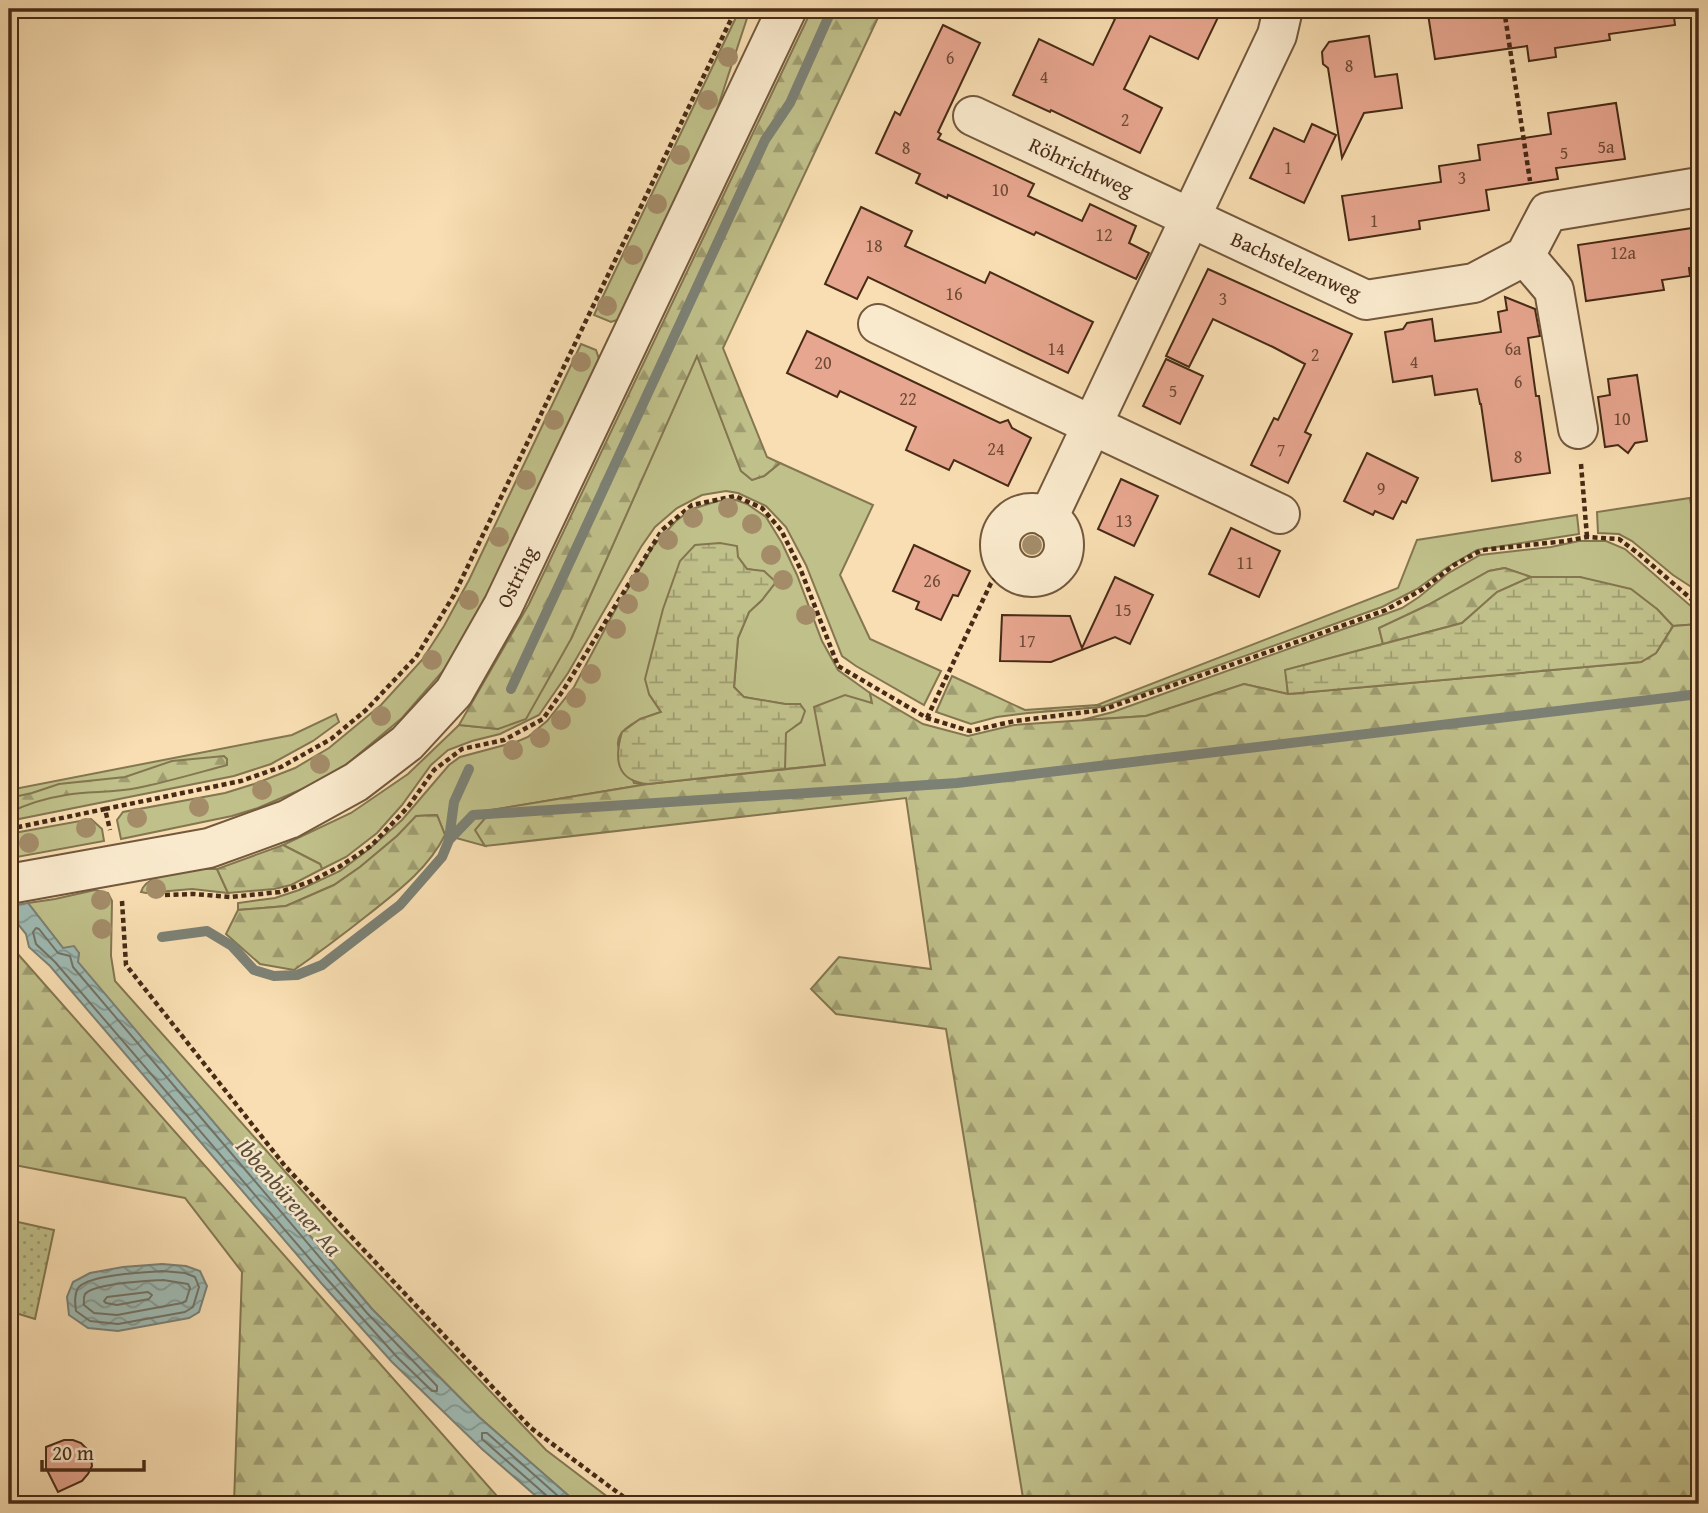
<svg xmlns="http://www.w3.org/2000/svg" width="1708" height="1513" viewBox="0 0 1708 1513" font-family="'Gentium Book Plus',serif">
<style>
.grass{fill:#c0c08a;stroke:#847650;stroke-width:2}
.forest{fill:url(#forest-firs);stroke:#847650;stroke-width:2}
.wetland{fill:url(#wetland-marsh);stroke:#847650;stroke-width:2}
.garden{fill:url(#garden-dots);stroke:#847650;stroke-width:2}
.water{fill:url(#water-waves);stroke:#7c8175;stroke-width:2}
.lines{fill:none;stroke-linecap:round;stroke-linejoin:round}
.shore{stroke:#737365;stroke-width:2}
.stream{stroke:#7c8175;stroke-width:10}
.building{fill:#e7a68f;stroke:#472b16;stroke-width:2}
.minor-casing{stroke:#73583d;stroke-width:42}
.path{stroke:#472b16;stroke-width:4.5;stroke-dasharray:5 3.5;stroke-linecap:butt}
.minor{stroke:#faeacd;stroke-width:38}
.tree{fill:#a48c69}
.labels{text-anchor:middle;stroke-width:5;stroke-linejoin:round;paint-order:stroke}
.number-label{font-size:18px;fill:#6f4a34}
.street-label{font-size:21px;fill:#472b16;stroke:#faeacd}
.water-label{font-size:23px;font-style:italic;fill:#5d4f3e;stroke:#faeacd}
</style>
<defs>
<pattern id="forest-firs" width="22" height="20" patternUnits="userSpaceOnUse" patternTransform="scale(1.75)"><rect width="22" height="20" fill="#c0c08a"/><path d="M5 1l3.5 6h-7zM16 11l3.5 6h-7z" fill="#9e9c70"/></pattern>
<pattern id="wetland-marsh" width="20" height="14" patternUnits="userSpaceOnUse" patternTransform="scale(1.75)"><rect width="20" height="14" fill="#c0c08a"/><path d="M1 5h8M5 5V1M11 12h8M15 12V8" fill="none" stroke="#9e9c70"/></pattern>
<pattern id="garden-dots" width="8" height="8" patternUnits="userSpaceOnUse" patternTransform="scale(1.75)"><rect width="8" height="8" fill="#c0c08a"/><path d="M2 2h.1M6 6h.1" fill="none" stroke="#9e9c70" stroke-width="1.8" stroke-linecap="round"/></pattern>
<pattern id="water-waves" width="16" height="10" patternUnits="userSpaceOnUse" patternTransform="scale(1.75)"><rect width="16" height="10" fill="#9fbbb4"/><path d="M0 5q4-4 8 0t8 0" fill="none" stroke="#839891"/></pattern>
</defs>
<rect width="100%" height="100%" fill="#f8deb2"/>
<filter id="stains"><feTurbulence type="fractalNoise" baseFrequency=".00286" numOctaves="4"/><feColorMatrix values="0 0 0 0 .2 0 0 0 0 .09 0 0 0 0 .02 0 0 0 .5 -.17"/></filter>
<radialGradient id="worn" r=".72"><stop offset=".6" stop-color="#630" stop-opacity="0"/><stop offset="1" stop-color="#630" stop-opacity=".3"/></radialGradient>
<g class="grass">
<polygon points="740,9 750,9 710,131 620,319 611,322 594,315"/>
<polygon points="581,344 596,350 600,362 492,592 449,664 402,718 347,764 307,787 258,808 232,816 121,839 117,820 123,812 225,793 254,784 295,768 329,748 381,705 422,660 444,626 469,580"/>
<polygon points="697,355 741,471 752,480 764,476 780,463 873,505 840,575 870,639 941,671 924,705 856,666 842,656 806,565 786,527 766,506 738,493 726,491 702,495 677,508 655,527 641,547 568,673 539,715 500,734 472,741 448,750 431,765 402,805 377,833 346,857 322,869 320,864 283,845 351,813 408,774 459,725 498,729 571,639"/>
<polygon points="1690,498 1699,561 1699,592 1673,575 1632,541 1619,534 1598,533 1597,512"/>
<path d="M736,500L747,504L766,517L782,543L797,575L822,641L838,670L870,693L872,703L826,765L785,769V733L801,722L800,704H785L743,697L734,687L738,638L749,612L762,600L764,572L747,569L738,557L649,694L661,712C647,717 616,726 618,745C619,753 631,774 634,783L648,784L492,810L476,830L485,846L445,835L437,815L417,816L397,836L360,867L334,885L286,906L238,910V903L275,898L299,890L340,871L368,850L402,820L449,765L460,757L516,742L528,737L547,721L574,687L614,612L654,545L676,521L692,509L718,501Z"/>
<polygon points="1577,515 1579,534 1477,550 1446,568 1417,589 1382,607 1102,707 1097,705 1398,588 1417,540"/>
<polygon points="1579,541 1606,541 1625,549 1693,608 1699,611 1699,624 1673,626 1657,609 1580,577 1531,577 1504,568 1489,571 1428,605 1379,628 1383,644 1286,670 1288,694 1244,684 1146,716 1082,720 1113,712 1402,608 1419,597 1447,574 1480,555 1551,547"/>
<polygon points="336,714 339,722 313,741 271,764 234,776 9,821 9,790 292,735"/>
<polygon points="91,819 102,829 104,841 17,857 9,842 9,835 14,833"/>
<path d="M194,869H217L228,893L192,889L146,893L141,892C146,874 178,873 194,869Z"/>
<polygon points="95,890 108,893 112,901 111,956 115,981 338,1231 546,1450 617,1504 578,1504 479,1417 372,1309 77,962 79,953 63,948 28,903 55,899"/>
</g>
<g class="forest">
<polygon points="812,9 882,9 723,348 767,457 780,463 764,476 752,480 741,471 697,356 571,639 526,719 498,729 459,725 529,604"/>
<polygon points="1505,568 1531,577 1497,592 1462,623 1383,644 1379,628 1428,605 1489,571"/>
<polygon points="1699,624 1699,1504 1024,1504 946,1029 836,1014 811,989 839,957 931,969 906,798 485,846 475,830 492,810 648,784 825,765 814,707 845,695 872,703 870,693 923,724 968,736 1014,725 1146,716 1244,684 1288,694 1641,662 1656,653 1673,626"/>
<polygon points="952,676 1025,710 1097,705 1102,707 1028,713 997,717 971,724 936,712"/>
<path d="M224,756L227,759V765C197,773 167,782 137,788C113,793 89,791 66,795C47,798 26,804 9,813V798L32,793L59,784L125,777L172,761Z"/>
<path d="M437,815L445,835C428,869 398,891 369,914C345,933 320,952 294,970L260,964L226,934L238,910L286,906L334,885L360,867L397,836L416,816Z"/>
<polygon points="283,845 320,864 322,869 291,885 274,889 228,893 217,869"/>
<polygon points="9,944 504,1504 234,1504 242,1272 185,1198 9,1164"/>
</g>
<g class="wetland">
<path d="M720,543L737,546L738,557L747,569L764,571L776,582L762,600L749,612L738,638L734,687L744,697L785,704H800L805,711L801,722L786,733L785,769L648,784C616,781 614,759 622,732L640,719L661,712L649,694L645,679L663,609L680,561L695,545Z"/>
<polygon points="1531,577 1580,577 1631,589 1657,609 1673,626 1656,653 1641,662 1288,694 1285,670 1462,623 1497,592"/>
</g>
<polygon class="garden" points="9,1220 54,1230 35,1319 9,1311"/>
<g class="water">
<polygon points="28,903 63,948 74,946 79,953 78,962 372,1309 479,1417 578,1504 545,1504 482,1449 392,1362 322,1284 50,966 29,947 26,934 9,913 9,906"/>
<polygon points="162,1264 186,1266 200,1271 207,1286 199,1312 189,1318 118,1331 88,1328 69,1315 67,1297 73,1282 90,1273 123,1267"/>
</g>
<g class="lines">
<g class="shore">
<polygon points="36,928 39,929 58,953 70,956 73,967 367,1313 437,1386 437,1391 432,1391 397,1357 327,1279 55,962 36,944 33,932"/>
<path d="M162,1271L185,1273L195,1277L199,1287L193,1307L185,1312L118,1324L90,1321L76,1311C75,1303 74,1295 78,1288C89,1274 144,1273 162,1271Z"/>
<path d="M163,1280L188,1284L190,1288L186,1301L182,1303L117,1315L94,1313L84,1305C84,1301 83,1298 85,1294C94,1283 148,1281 163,1280Z"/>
<polygon points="148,1292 152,1295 149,1299 117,1305 106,1303 104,1301 107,1297"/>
<polyline points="549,1504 547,1496 482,1439 482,1433 487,1433 567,1504"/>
</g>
<g class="stream">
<polyline points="511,689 765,140 790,103 832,9"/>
<polyline points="449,839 454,802 469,769"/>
<polyline points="162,937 207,931 232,946 254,970 274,976 297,975 322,965 400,905 442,857 449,840 473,815 957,783 1699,694"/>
</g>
</g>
<g class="building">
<polygon points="1094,9 1222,9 1198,59 1150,36 1124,89 1162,108 1140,153 1051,110 1050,112 1013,95 1039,39 1093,65 1115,19"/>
<polygon points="1466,9 1673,9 1675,25 1609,34 1610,40 1555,48 1556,57 1529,61 1527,46 1435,59 1428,14"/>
<polygon points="943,25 980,43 938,132 941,134 938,139 1034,184 1028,196 1082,221 1090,204 1136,226 1129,243 1149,253 1136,279 1036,232 1034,235 948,195 947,198 916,183 920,174 876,153 895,112 900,115"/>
<polygon points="1369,36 1375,77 1397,74 1402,108 1364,113 1342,158 1328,68 1323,64 1322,52 1329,42"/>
<polygon points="1616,103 1625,159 1556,168 1558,179 1486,190 1489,210 1419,221 1420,229 1349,240 1342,196 1441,182 1439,166 1480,160 1478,145 1551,134 1548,113"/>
<polygon points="1312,124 1336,135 1304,203 1250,178 1274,128 1304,142"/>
<polygon points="861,207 912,231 905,246 985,283 990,272 1093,322 1068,373 868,277 857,299 825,284"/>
<polygon points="1699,227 1699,266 1689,268 1690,276 1662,280 1664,290 1586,301 1578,245"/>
<polygon points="1208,269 1352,334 1305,432 1311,435 1288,483 1251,465 1274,418 1278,420 1305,364 1273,347 1213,319 1189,367 1166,356"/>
<polygon points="1505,297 1535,309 1540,336 1528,338 1536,396 1539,396 1550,473 1492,481 1481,404 1480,404 1477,389 1435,395 1432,376 1393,382 1385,332 1403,329 1407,323 1432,319 1435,341 1501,332 1498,312 1507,310"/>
<polygon points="807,331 1000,423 1008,420 1012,428 1031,438 1008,486 954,460 949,470 906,450 916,427 840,391 837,397 787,373"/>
<polygon points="1166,359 1203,376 1180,424 1143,406"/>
<polygon points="1637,375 1647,441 1635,443 1628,453 1618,445 1605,447 1598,397 1610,395 1608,379"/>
<polygon points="1367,453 1418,478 1406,503 1402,501 1393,519 1375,511 1373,515 1344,501"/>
<polygon points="1121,479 1158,496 1134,546 1098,529"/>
<polygon points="1231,528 1280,551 1259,597 1209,574"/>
<polygon points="914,545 970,571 958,596 953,595 941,620 916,609 919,602 893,591"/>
<polygon points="1115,577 1153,595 1130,644 1115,637 1051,662 1000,661 1002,615 1070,616 1082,648"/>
<polygon points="64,1440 73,1440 81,1443 87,1449 91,1457 92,1466 88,1474 82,1481 58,1492 46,1468 46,1447"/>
</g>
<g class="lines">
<defs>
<g id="minor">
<polyline points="973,116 1366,300 1474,283 1525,256 1548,212 1699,187"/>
<polyline points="1525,256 1554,290 1578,429"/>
<polyline points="878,324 1280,514"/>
<circle cx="1032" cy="545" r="32"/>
<polyline points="1048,518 1277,35 1283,9"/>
<polyline points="9,884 209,848 289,819 356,782 407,743 454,692 503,606 787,9"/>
</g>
</defs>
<use href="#minor" class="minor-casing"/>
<g class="path">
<polyline points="1504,9 1530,181"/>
<polyline points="1581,464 1587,537"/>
<polyline points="927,718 991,583 1007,565"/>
<polyline points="105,809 241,781 281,767 331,739 366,710 416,657 454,595 736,9"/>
<polyline points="9,829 105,809 110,830"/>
<polyline points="165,895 194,894 230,897 280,892 309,882 339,867 371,846 408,807 434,770 462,749 504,740 543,719 564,689 662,530 692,505 735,496 762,508 781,530 800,568 838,666 927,718 970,731 1015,721 1102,710 1305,639 1386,610 1423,589 1454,565 1482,550 1566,541 1587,537 1619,539 1639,554 1696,603 1699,604"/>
<polyline points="122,901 126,965 285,1166 531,1428 633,1504"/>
</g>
<use href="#minor" class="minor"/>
</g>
<g class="tree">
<circle cx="728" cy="57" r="10"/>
<circle cx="708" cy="100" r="10"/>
<circle cx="680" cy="155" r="10"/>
<circle cx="657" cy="204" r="10"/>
<circle cx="633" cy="255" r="10"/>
<circle cx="607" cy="306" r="10"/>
<circle cx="581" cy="362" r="10"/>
<circle cx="554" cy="420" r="10"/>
<circle cx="526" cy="480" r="10"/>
<circle cx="728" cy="508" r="10"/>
<circle cx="693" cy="518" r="10"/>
<circle cx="752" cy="524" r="10"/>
<circle cx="499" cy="537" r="10"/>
<circle cx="668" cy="540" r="10"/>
<circle cx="1032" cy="545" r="10"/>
<circle cx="771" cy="555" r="10"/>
<circle cx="783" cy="580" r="10"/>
<circle cx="639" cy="582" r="10"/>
<circle cx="469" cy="600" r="10"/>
<circle cx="628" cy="604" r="10"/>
<circle cx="806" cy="615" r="10"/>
<circle cx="616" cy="629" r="10"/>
<circle cx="432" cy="660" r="10"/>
<circle cx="591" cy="674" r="10"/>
<circle cx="576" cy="698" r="10"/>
<circle cx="381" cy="716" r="10"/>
<circle cx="561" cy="720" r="10"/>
<circle cx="540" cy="738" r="10"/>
<circle cx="513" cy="750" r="10"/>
<circle cx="320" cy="764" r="10"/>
<circle cx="262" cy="790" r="10"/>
<circle cx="199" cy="807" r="10"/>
<circle cx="137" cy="818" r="10"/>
<circle cx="86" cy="828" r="10"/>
<circle cx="29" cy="843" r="10"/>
<circle cx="156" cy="889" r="10"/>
<circle cx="101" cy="900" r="10"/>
<circle cx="102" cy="929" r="10"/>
</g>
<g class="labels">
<g class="number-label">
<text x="950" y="64">6</text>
<text x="1349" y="72">8</text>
<text x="1044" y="83">4</text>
<text x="1125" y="126">2</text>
<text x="1606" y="153">5a</text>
<text x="906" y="154">8</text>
<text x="1564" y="159">5</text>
<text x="1288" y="174">1</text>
<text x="1462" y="184">3</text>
<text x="1000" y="196">10</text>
<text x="1374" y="227">1</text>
<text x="1104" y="241">12</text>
<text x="874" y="252">18</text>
<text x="1623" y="259">12a</text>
<text x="954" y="300">16</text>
<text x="1223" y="305">3</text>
<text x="1056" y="355">14</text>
<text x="1513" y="355">6a</text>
<text x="1315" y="361">2</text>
<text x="1414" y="368">4</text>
<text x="823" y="369">20</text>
<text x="1518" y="388">6</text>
<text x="1173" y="397">5</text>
<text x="908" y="405">22</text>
<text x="1622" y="425">10</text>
<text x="996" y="455">24</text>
<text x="1281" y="456">7</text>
<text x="1518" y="463">8</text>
<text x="1381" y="495">9</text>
<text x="1124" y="527">13</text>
<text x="1245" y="569">11</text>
<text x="932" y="587">26</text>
<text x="1123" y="616">15</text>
<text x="1027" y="647">17</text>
</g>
<g class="street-label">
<text transform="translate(1081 167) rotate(25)" y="7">Röhrichtweg</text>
<text transform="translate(1296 266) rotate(24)" y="7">Bachstelzenweg</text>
<text transform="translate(517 577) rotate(-64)" y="7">Ostring</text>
</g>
<g class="water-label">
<text transform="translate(289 1197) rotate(49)" y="8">Ibbenbürener Aa</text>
</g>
</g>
<rect width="1708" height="1513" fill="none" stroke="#f8deb2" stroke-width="35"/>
<rect x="10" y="10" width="1687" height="1492" fill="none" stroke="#472b16" stroke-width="3.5"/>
<rect x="18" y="18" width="1673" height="1478" fill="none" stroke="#472b16" stroke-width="2"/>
<path d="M42 1460v10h102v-10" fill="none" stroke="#472b16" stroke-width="3.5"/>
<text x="52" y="1460" font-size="21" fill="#472b16" stroke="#faeacd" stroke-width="5" paint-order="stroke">20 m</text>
<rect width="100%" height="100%" filter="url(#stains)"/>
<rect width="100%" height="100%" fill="url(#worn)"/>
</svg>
